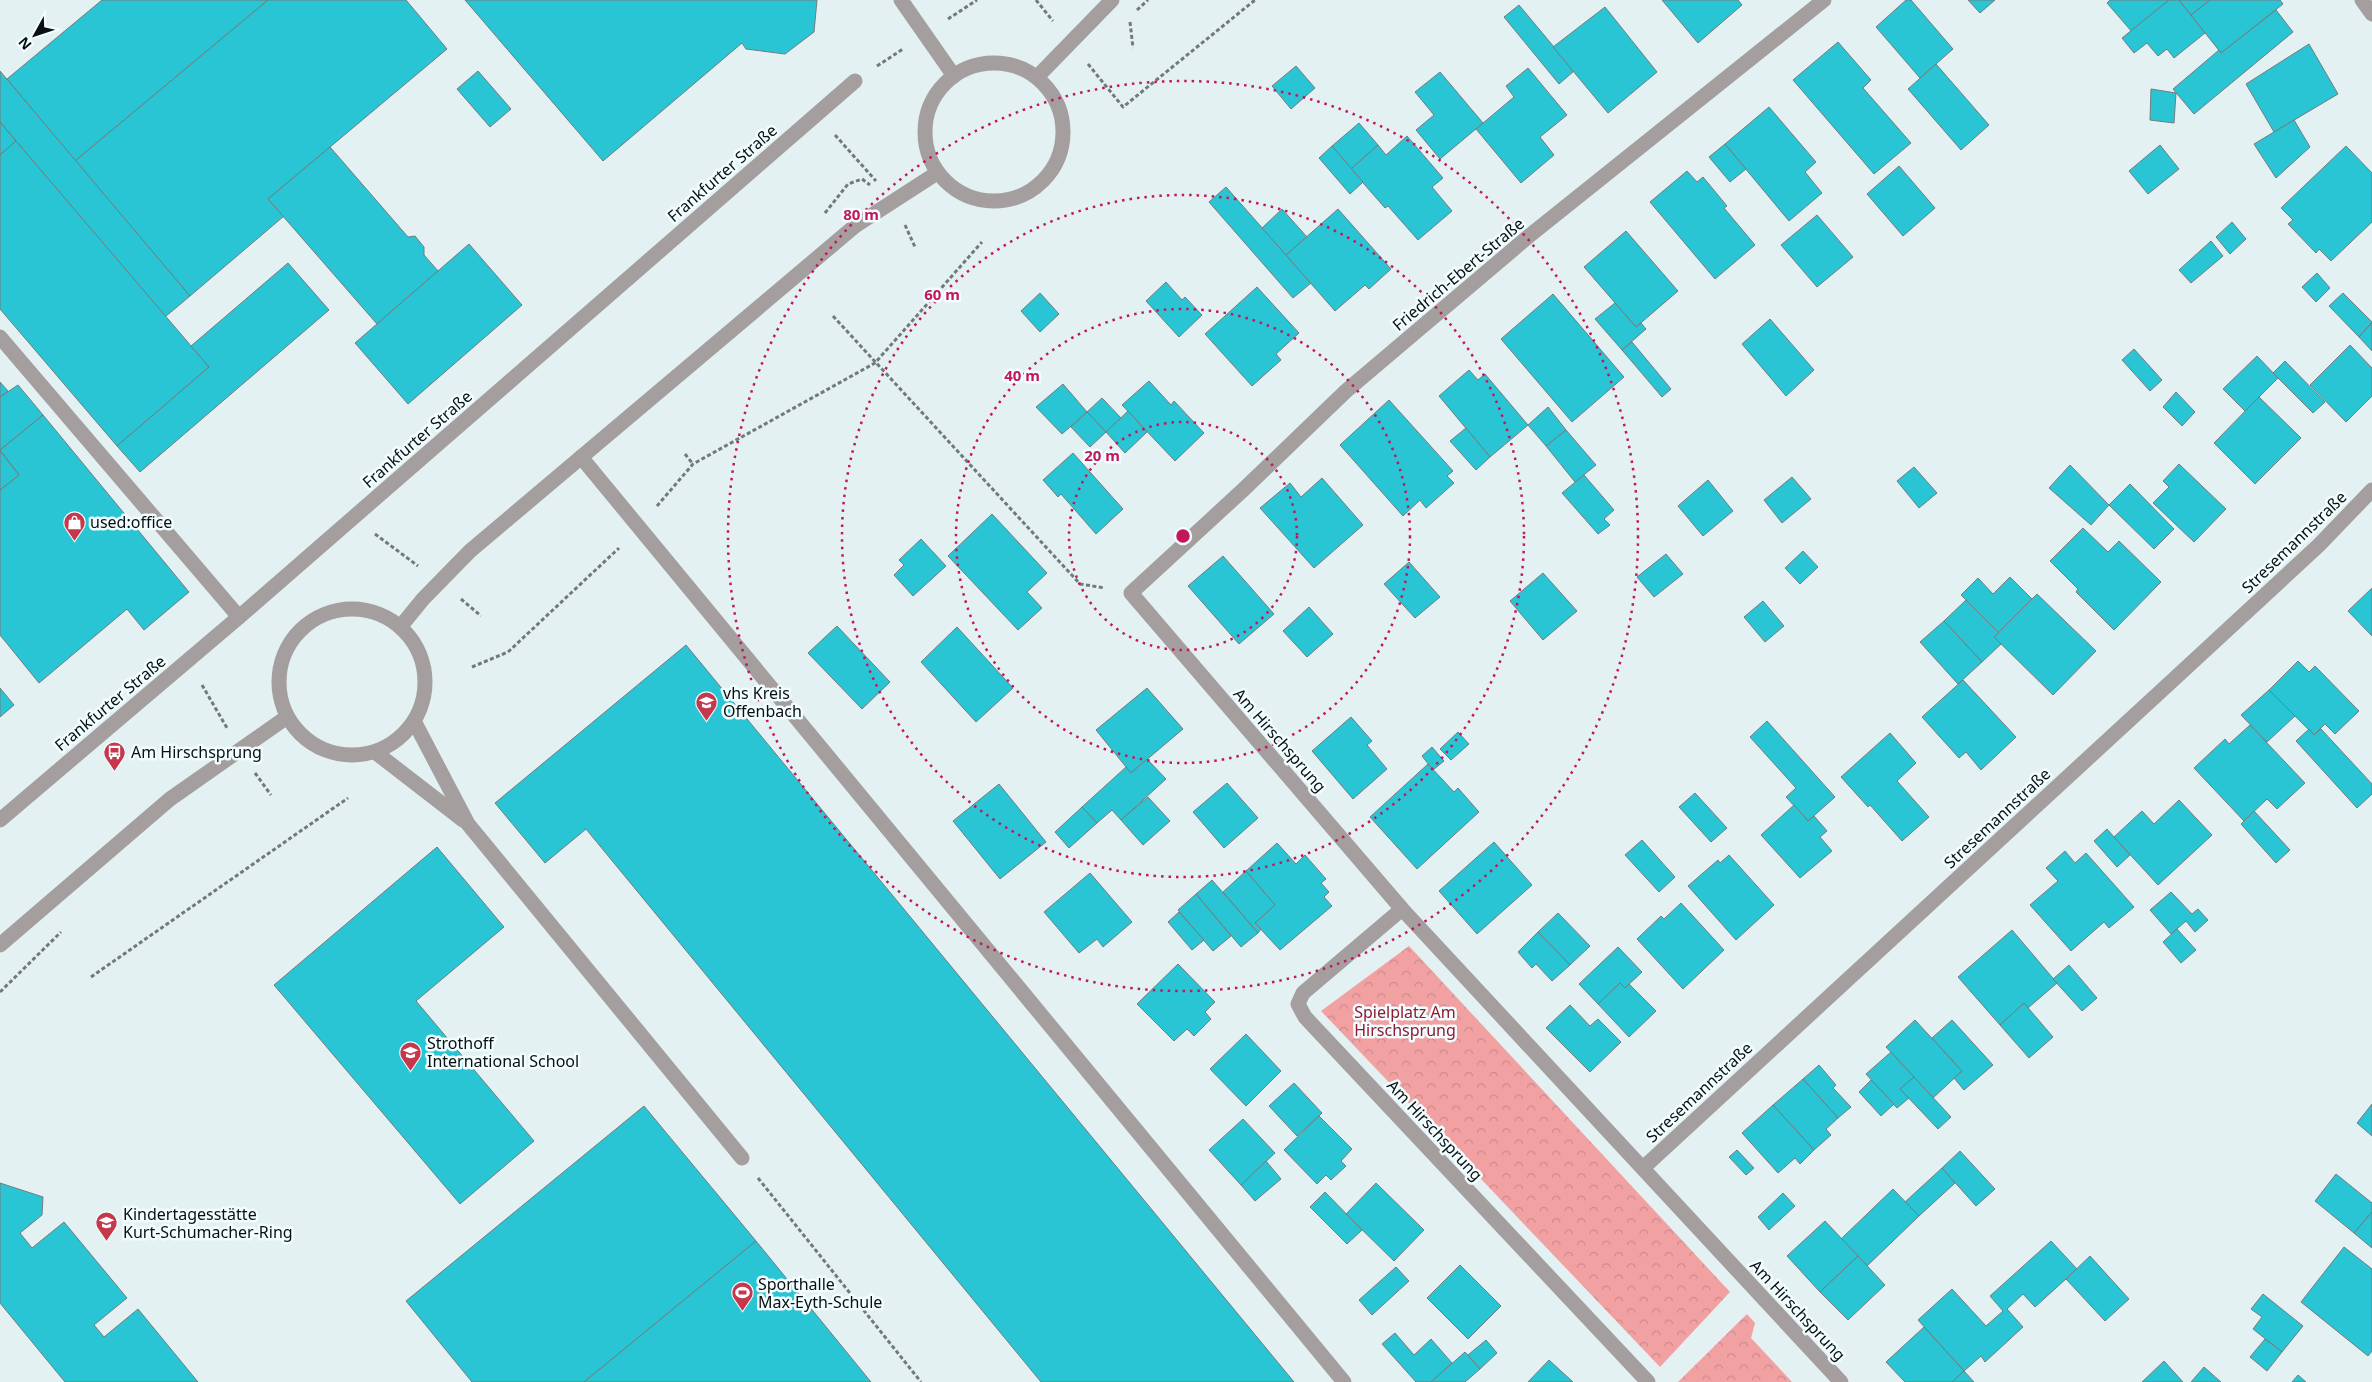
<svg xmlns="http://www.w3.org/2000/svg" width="2372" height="1382" viewBox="0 0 2372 1382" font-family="'Noto Sans',sans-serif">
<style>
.park{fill:url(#park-crowns)}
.building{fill:#29c5d4;stroke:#717d7f}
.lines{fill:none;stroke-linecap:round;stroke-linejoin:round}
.path{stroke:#707a7a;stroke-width:3;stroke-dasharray:4 2.5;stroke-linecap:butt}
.service{stroke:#a49e9e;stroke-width:15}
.minor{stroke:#a49e9e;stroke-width:15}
.tertiary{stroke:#a49e9e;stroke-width:15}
.ring{fill:none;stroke:#c2185b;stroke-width:2.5;stroke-dasharray:2.5 5}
.labels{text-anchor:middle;stroke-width:5;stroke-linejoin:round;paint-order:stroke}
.street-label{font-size:16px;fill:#0a0f0f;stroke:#f2fdff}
.poi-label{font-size:16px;fill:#0a0f0f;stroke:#f2fdff;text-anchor:start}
.park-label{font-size:16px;fill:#901a2f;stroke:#f2fdff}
.centre{fill:#c2185b;stroke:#f2fdff;stroke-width:2.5}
.ring-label{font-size:15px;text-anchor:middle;font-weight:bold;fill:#c2185b;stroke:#f2fdff;stroke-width:5;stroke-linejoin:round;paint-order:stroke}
</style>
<defs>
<pattern id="park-crowns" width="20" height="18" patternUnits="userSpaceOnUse" patternTransform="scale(1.25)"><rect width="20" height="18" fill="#f2a1a3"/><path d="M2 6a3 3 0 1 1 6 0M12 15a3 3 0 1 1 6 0" fill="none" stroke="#ce898b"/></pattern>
</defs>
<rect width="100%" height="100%" fill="#e3f1f2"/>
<g class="park">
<polygon points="1409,946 1730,1292 1660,1367 1321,1011"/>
<polygon points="1747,1314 1755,1323 1751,1338 1792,1382 1678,1382"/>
</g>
<g class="building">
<polygon points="102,0 268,0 75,161 7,79"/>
<polygon points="268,0 406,0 447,49 268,199 284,216 190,296 75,161"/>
<polygon points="465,0 817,0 814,32 785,54 746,49 742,43 603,161"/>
<polygon points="1662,0 1738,0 1742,5 1698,43"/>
<polygon points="1906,0 1911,0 1953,49 1920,78 1876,27"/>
<polygon points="1968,0 1995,0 1980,13"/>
<polygon points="2110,0 2169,0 2132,32 2107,3"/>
<polygon points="2169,0 2179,0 2205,33 2174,58 2167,49 2158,56 2147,43 2134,53 2122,38"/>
<polygon points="2179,0 2210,0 2191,15"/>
<polygon points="2210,0 2280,0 2283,4 2221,53 2191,15"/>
<polygon points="1519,5 1574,71 1559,84 1504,17"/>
<polygon points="1605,7 1657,72 1608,113 1553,47"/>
<polygon points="2276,10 2293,32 2194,114 2173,89 2219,50 2221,53"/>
<polygon points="1838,42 1871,80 1863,88 1911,143 1874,174 1793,80"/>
<polygon points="2309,44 2338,94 2274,132 2246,84"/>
<polygon points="1936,64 1989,125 1961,150 1908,89"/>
<polygon points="1296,66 1315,88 1291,109 1272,86"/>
<polygon points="1528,68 1567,115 1540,137 1554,155 1521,183 1476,129 1514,97 1506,86"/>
<polygon points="0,71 190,296 165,317 0,122"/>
<polygon points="478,71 511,109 490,127 457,89"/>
<polygon points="1440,72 1483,123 1440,159 1416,130 1434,115 1415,92"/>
<polygon points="2151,89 2176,93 2174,123 2150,120"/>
<polygon points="1769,107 1816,162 1805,172 1822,193 1789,221 1725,144"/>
<polygon points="2294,120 2310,147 2276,178 2254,144"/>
<polygon points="0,122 16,141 0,155"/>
<polygon points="1359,123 1378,145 1351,169 1332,146"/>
<polygon points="1407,136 1443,178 1432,187 1452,211 1418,240 1388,206 1385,208 1351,169 1378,145 1386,155"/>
<polygon points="16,141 209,367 117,446 0,309 0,155"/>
<polygon points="1725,144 1746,169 1730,182 1709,157"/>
<polygon points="2160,145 2179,169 2148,194 2129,171"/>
<polygon points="1332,146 1363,182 1350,194 1319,158"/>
<polygon points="2346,146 2372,173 2372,222 2331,261 2319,249 2316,253 2288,224 2293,220 2281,208"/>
<polygon points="330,147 408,237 415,236 424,247 424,255 438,271 377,324 268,199"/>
<polygon points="1899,166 1935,208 1903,236 1867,194"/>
<polygon points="1687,171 1697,182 1703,177 1727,206 1724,208 1755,245 1715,279 1650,202"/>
<polygon points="1226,187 1311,283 1293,298 1209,202"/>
<polygon points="1282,209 1307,237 1286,255 1262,228"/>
<polygon points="1338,209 1391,269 1369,289 1365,285 1335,311 1286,255"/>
<polygon points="1817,215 1853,257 1817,287 1781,245"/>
<polygon points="2232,222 2246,239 2230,254 2216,237"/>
<polygon points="1626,231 1678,291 1636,327 1584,267"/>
<polygon points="2211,241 2223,256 2191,283 2179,270"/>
<polygon points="469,244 522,305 408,404 355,343"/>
<polygon points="288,263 329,310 140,472 117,446 209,367 191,346"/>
<polygon points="2317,273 2330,288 2316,302 2302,287"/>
<polygon points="1166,282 1182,300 1185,297 1202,315 1179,337 1146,301"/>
<polygon points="1257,287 1299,333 1276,354 1281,360 1252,386 1205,334"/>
<polygon points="1040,293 1059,314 1040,332 1021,311"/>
<polygon points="2343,293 2372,322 2359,337 2329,306"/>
<polygon points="1553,294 1624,377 1572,422 1501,339"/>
<polygon points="1615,303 1636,327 1641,323 1646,329 1622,350 1595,319"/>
<polygon points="1770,319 1814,370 1786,396 1742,344"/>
<polygon points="2372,323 2372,351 2359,337"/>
<polygon points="1632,342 1671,389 1662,397 1622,350"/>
<polygon points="2350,345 2372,368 2372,396 2346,422 2310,385"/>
<polygon points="2134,349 2162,380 2150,391 2122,360"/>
<polygon points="2257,356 2278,378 2245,411 2223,389"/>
<polygon points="2285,361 2325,402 2313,413 2273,373"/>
<polygon points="1469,370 1478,380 1485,374 1528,425 1490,457 1439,396"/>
<polygon points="1149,381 1171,405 1174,401 1204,433 1175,461 1122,405"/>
<polygon points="0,382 8,391 0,397"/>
<polygon points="1063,384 1087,412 1062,434 1036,407"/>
<polygon points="18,385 43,415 0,450 0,397"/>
<polygon points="2176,392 2195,412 2182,426 2163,407"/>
<polygon points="2259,397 2301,438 2255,484 2214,443"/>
<polygon points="1102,398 1121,418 1106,432 1087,412"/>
<polygon points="1389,400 1453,471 1447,476 1454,483 1426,508 1420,500 1403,516 1340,445"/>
<polygon points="1548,407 1566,430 1546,446 1528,425"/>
<polygon points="1128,411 1147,432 1125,453 1106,432"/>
<polygon points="1087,412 1106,432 1090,447 1071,427"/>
<polygon points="43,415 189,592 144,630 127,609 39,683 0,635 0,490 19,475 0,450"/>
<polygon points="1466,428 1490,457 1476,470 1450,441"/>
<polygon points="1566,430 1596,465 1575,482 1546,446"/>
<polygon points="0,451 19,475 0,490"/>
<polygon points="1073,453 1123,509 1096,534 1061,494 1058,497 1043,480"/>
<polygon points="2179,464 2226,509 2194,542 2153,503 2169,487 2163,481"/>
<polygon points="2070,465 2109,505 2091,525 2049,488"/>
<polygon points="1914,467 1937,493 1919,508 1897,481"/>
<polygon points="1584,475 1614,510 1604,519 1610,525 1598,534 1562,493"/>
<polygon points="1792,477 1811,499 1782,523 1764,500"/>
<polygon points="1322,478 1363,525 1314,568 1260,508 1290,483 1301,497"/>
<polygon points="1708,480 1733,511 1703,536 1678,506"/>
<polygon points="2130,484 2174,529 2154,549 2109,505"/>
<polygon points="992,514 1047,573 1027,592 1042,608 1018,630 948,556"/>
<polygon points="2083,528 2108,552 2119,541 2161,582 2114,630 2076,592 2078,589 2050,561"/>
<polygon points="921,539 946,566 913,596 894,575 904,565 899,560"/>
<polygon points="1803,551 1818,567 1800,584 1785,568"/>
<polygon points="1666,554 1683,574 1654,597 1637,577"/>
<polygon points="1223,556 1274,614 1239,644 1188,586"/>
<polygon points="1409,562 1440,597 1415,618 1384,584"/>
<polygon points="1543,573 1577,611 1543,640 1510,601"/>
<polygon points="2010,577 2032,599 1999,633 1961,595 1978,578 1993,594"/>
<polygon points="2372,588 2372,636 2348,611"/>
<polygon points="2037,594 2096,651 2053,695 1994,637"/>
<polygon points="1966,600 1999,633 1994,637 2001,644 1982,662 1944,621"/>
<polygon points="1763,601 1784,626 1765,642 1744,617"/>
<polygon points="1309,607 1333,634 1307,657 1283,631"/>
<polygon points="1944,621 1982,662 1958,684 1920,642"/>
<polygon points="837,626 890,682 862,709 808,653"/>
<polygon points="957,627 1013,688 976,722 921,662"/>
<polygon points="686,645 1294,1382 1041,1382 586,829 545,863 495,803"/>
<polygon points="2298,661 2309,672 2315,666 2359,711 2335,734 2325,724 2314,735 2269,690"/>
<polygon points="1963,680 2016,737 1981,770 1966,752 1959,758 1922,717"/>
<polygon points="0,688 14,705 0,717"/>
<polygon points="1147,688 1183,729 1131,773 1096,730"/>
<polygon points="2269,690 2295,716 2267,742 2241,715"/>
<polygon points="1351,717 1372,741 1367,745 1387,769 1353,799 1312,751"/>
<polygon points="1767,721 1835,797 1808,821 1786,797 1796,788 1750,737"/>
<polygon points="2250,725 2305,783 2277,809 2267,799 2244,821 2194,768 2225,739 2229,744"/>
<polygon points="2309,729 2314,735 2321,729 2372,784 2372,794 2357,808 2296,741"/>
<polygon points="1458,732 1469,744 1451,760 1440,749"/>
<polygon points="1890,733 1916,763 1897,781 1929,817 1902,841 1870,805 1868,807 1841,777"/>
<polygon points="1432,747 1444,761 1433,770 1422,756"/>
<polygon points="1147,759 1166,779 1121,820 1112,810 1097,823 1082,807 1126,767 1131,773"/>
<polygon points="1428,764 1454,792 1458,788 1479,812 1417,869 1370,817"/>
<polygon points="1227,783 1258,818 1224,848 1193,812"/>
<polygon points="999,784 1046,842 1000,879 953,821"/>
<polygon points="1695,793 1727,828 1711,842 1679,807"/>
<polygon points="1148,797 1170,821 1143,845 1121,820"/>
<polygon points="2179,800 2212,835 2158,885 2114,837 2142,811 2154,824"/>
<polygon points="1794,805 1808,821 1814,816 1827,831 1820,837 1832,851 1800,878 1761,835"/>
<polygon points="1082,807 1097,823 1069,848 1055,832"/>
<polygon points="2254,811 2290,850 2276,863 2241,824"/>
<polygon points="2107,829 2130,855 2117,867 2094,841"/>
<polygon points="1642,840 1675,877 1659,892 1625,855"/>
<polygon points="1494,842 1532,885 1477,934 1439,891"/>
<polygon points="1277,843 1296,864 1305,855 1326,879 1321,883 1329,892 1324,897 1332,906 1280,950 1255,923 1275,905 1246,871"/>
<polygon points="437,847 504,927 416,1001 534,1141 460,1204 274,985"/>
<polygon points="2065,851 2075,863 2086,853 2134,907 2109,928 2104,922 2071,951 2030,905 2058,881 2046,868"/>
<polygon points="1729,855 1774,905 1736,940 1688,886 1718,860 1720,863"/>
<polygon points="1246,871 1275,905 1255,923 1261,929 1258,933 1223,892"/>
<polygon points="1090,873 1132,922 1103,947 1097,939 1079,953 1044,912"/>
<polygon points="1212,880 1258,933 1241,947 1196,894"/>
<polygon points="2171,892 2192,914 2198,909 2208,920 2195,932 2186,921 2171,934 2150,910"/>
<polygon points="1196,894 1231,936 1213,951 1178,910"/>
<polygon points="1681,903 1724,950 1683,989 1637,939 1661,916 1664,919"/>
<polygon points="1179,912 1204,940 1192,950 1168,922"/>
<polygon points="1558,913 1590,946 1570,965 1538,932"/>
<polygon points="2177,929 2196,950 2181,963 2163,942"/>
<polygon points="2012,930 2057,983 2028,1008 2024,1003 2000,1025 1958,977"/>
<polygon points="1538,932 1570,965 1552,981 1536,964 1532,968 1518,952"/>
<polygon points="1618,947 1642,972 1625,988 1620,983 1598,1004 1579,984"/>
<polygon points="1178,964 1215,1002 1205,1012 1211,1019 1194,1036 1187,1029 1174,1041 1137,1004"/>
<polygon points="2069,965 2097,998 2082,1011 2053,979"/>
<polygon points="1620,983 1625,988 1629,984 1656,1011 1629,1037 1598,1004"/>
<polygon points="2024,1003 2053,1037 2029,1058 2000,1025"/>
<polygon points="1570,1005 1590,1026 1598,1019 1621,1042 1590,1072 1546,1028"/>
<polygon points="1915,1020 1962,1071 1933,1098 1886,1047"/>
<polygon points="1952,1020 1993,1065 1964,1090 1954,1078 1962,1071 1932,1038"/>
<polygon points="1246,1034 1281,1071 1246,1106 1210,1069"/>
<polygon points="1891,1052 1914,1077 1900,1089 1909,1098 1897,1108 1866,1074"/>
<polygon points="1819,1065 1836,1085 1833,1088 1851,1107 1838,1118 1803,1079"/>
<polygon points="1914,1077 1951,1117 1938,1129 1900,1089"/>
<polygon points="1803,1079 1838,1118 1826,1129 1831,1135 1814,1150 1773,1105"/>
<polygon points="1871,1080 1894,1104 1881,1116 1859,1092"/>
<polygon points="1294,1083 1322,1113 1297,1136 1269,1106"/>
<polygon points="2372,1104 2372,1136 2357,1123"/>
<polygon points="1773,1105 1814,1150 1800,1164 1795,1158 1778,1173 1742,1133"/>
<polygon points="644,1106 756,1241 584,1382 472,1382 406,1301"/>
<polygon points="1319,1116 1352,1149 1341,1161 1346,1166 1331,1180 1326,1175 1317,1184 1284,1150"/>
<polygon points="1243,1119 1275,1153 1241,1185 1209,1150"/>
<polygon points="1737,1150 1754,1168 1746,1175 1729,1157"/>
<polygon points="1960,1151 1995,1189 1976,1206 1942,1168"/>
<polygon points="1266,1161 1281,1179 1255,1201 1241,1185"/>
<polygon points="1942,1168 1955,1183 1919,1216 1905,1202"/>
<polygon points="2336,1174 2372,1203 2372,1212 2354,1233 2315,1201"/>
<polygon points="0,1183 43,1197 42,1215 20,1233 32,1248 64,1222 127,1298 94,1325 104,1337 138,1309 198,1382 65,1382 0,1303"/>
<polygon points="1376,1183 1424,1230 1394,1261 1346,1214"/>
<polygon points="1893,1189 1919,1216 1867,1266 1841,1239"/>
<polygon points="1325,1192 1362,1230 1347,1244 1310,1207"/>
<polygon points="1783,1193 1795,1206 1769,1230 1758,1217"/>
<polygon points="2372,1212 2372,1248 2354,1233"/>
<polygon points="1825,1221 1858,1256 1820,1292 1787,1256"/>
<polygon points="756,1241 871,1382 584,1382"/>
<polygon points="2051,1241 2077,1269 2035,1307 2023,1294 2007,1309 2023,1327 1985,1362 1981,1356 1964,1371 1918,1320 1952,1289 1986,1326 2003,1311 1990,1296"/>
<polygon points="2344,1247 2372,1269 2372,1351 2368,1356 2301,1302"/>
<polygon points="1858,1256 1885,1285 1848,1320 1820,1292"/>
<polygon points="2090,1256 2129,1299 2105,1321 2066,1279"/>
<polygon points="1460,1265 1501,1306 1468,1339 1427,1298"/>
<polygon points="1396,1267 1409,1281 1372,1315 1359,1300"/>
<polygon points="2263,1294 2303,1326 2282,1352 2253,1329 2262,1317 2251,1309"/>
<polygon points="1924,1327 1964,1371 1952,1382 1905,1382 1886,1362"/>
<polygon points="1395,1333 1414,1355 1431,1339 1452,1363 1431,1382 1416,1382 1382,1344"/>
<polygon points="2265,1339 2282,1352 2267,1371 2250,1357"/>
<polygon points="1486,1340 1497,1353 1480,1369 1468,1355"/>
<polygon points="1465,1352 1480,1369 1465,1382 1431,1382"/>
<polygon points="1549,1360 1573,1382 1528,1382"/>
<polygon points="2164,1361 2183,1382 2142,1382"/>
<polygon points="2204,1367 2221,1382 2191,1382"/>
<polygon points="1964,1371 1974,1382 1952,1382"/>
<polygon points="2298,1375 2306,1382 2292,1382"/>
</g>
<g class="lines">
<g class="path">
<polyline points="1036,0 1053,21"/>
<polyline points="1137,10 1148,0"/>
<polyline points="948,19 977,0"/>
<polyline points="1130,22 1133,48"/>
<polyline points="1088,64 1123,107 1255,0"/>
<polyline points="877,66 903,49"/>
<polyline points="835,135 876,181"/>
<polyline points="825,213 848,184 862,179 870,185"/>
<polyline points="905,225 915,247"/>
<polyline points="833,316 1080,584 1105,588"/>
<polyline points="685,454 693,464"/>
<polyline points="657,506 693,464 875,363 982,242"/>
<polyline points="375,534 418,566"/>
<polyline points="461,599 481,616"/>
<polyline points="472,667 508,652 619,548"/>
<polyline points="202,685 227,728"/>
<polyline points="255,773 271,795"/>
<polyline points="91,977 348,798"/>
<polyline points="0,992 61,932"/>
<polyline points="758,1178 921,1382"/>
</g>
<g class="service">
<polyline points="0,337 239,617"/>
<polyline points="581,457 1344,1382"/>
<polyline points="414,721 468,824 742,1158"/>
<polyline points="375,752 463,820"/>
</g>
<g class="minor">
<polyline points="901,0 954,76"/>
<polyline points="1824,0 1529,236 1346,391 1243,490 1131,593 1402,909 1841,1382"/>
<polyline points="2362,0 2372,14"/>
<polyline points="0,820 239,617 855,81"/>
<polyline points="1402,909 1303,993 1298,1004 1305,1017 1648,1382"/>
<polyline points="1643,1168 2173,680 2319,545 2372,490"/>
</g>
<g class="tertiary">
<circle cx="994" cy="132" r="69"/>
<polyline points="1037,77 1112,0"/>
<circle cx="352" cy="682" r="73"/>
<polyline points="401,626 423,599 470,551 855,226 937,173"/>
<polyline points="0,945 170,799 287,717"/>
</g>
</g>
<g class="ring">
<circle cx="1183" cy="536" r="114"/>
<circle cx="1183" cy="536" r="227"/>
<circle cx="1183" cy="536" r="341"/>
<circle cx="1183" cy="536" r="455"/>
</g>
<defs>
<symbol id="shop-pin" viewBox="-11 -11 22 30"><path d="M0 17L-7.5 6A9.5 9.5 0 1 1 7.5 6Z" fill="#c7374b" stroke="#f2fdff"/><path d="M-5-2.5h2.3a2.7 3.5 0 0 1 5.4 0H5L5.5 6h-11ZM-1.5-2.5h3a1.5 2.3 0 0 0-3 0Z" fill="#fff"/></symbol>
<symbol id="school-pin" viewBox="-11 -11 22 30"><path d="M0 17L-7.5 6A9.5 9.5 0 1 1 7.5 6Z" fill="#c7374b" stroke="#f2fdff"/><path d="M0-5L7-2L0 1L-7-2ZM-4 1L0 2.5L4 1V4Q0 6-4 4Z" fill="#fff"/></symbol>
<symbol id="bus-pin" viewBox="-11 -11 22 30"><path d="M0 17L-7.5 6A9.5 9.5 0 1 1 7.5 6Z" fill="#c7374b" stroke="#f2fdff"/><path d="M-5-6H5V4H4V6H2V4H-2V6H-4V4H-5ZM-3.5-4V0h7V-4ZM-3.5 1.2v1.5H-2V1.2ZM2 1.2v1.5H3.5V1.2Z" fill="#fff"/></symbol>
<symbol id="stadium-pin" viewBox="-11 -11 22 30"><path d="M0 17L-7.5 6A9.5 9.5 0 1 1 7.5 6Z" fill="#c7374b" stroke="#f2fdff"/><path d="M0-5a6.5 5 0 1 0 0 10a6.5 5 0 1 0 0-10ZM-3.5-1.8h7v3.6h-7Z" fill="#fff"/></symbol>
</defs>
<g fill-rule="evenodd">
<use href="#shop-pin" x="62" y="510" width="25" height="34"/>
<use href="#school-pin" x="694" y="690" width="25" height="34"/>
<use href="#bus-pin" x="102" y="740" width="25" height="34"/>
<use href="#school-pin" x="398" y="1040" width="25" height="34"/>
<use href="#school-pin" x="94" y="1210" width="25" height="34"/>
<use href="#stadium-pin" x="730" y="1280" width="25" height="34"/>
</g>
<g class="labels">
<g class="street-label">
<text transform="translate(722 173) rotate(-41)" y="6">Frankfurter Straße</text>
<text transform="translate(1458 274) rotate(-40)" y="6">Friedrich-Ebert-Straße</text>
<text transform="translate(417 439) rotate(-41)" y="6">Frankfurter Straße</text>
<text transform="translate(2294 542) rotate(-44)" y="6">Stresemannstraße</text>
<text transform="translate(110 703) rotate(-40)" y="6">Frankfurter Straße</text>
<text transform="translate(1280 740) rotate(49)" y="6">Am Hirschsprung</text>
<text transform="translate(1997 818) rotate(-43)" y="6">Stresemannstraße</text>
<text transform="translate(1699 1092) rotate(-43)" y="6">Stresemannstraße</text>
<text transform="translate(1435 1130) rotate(47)" y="6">Am Hirschsprung</text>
<text transform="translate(1798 1310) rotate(47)" y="6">Am Hirschsprung</text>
</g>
<g class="poi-label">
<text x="90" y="528">used:office</text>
<text x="723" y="699">vhs Kreis<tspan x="723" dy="18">Offenbach</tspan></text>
<text x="131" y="758">Am Hirschsprung</text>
<text x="427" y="1049">Strothoff<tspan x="427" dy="18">International School</tspan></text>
<text x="123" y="1220">Kindertagesstätte<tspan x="123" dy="18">Kurt-Schumacher-Ring</tspan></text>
<text x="758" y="1290">Sporthalle<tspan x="758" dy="18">Max-Eyth-Schule</tspan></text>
</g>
<g class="park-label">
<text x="1405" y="1018">Spielplatz Am<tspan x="1405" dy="18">Hirschsprung</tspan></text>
</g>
</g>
<circle cx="1183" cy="536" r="8" class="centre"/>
<g class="ring-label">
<text x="861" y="220">80 m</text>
<text x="942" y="300">60 m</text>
<text x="1022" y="381">40 m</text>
<text x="1102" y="461">20 m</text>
</g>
<g transform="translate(35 35) rotate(230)" stroke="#f2fdff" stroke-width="4" paint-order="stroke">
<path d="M0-4L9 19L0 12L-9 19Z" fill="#0a0f0f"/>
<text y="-8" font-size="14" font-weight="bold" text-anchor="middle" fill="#0a0f0f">N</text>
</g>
</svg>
